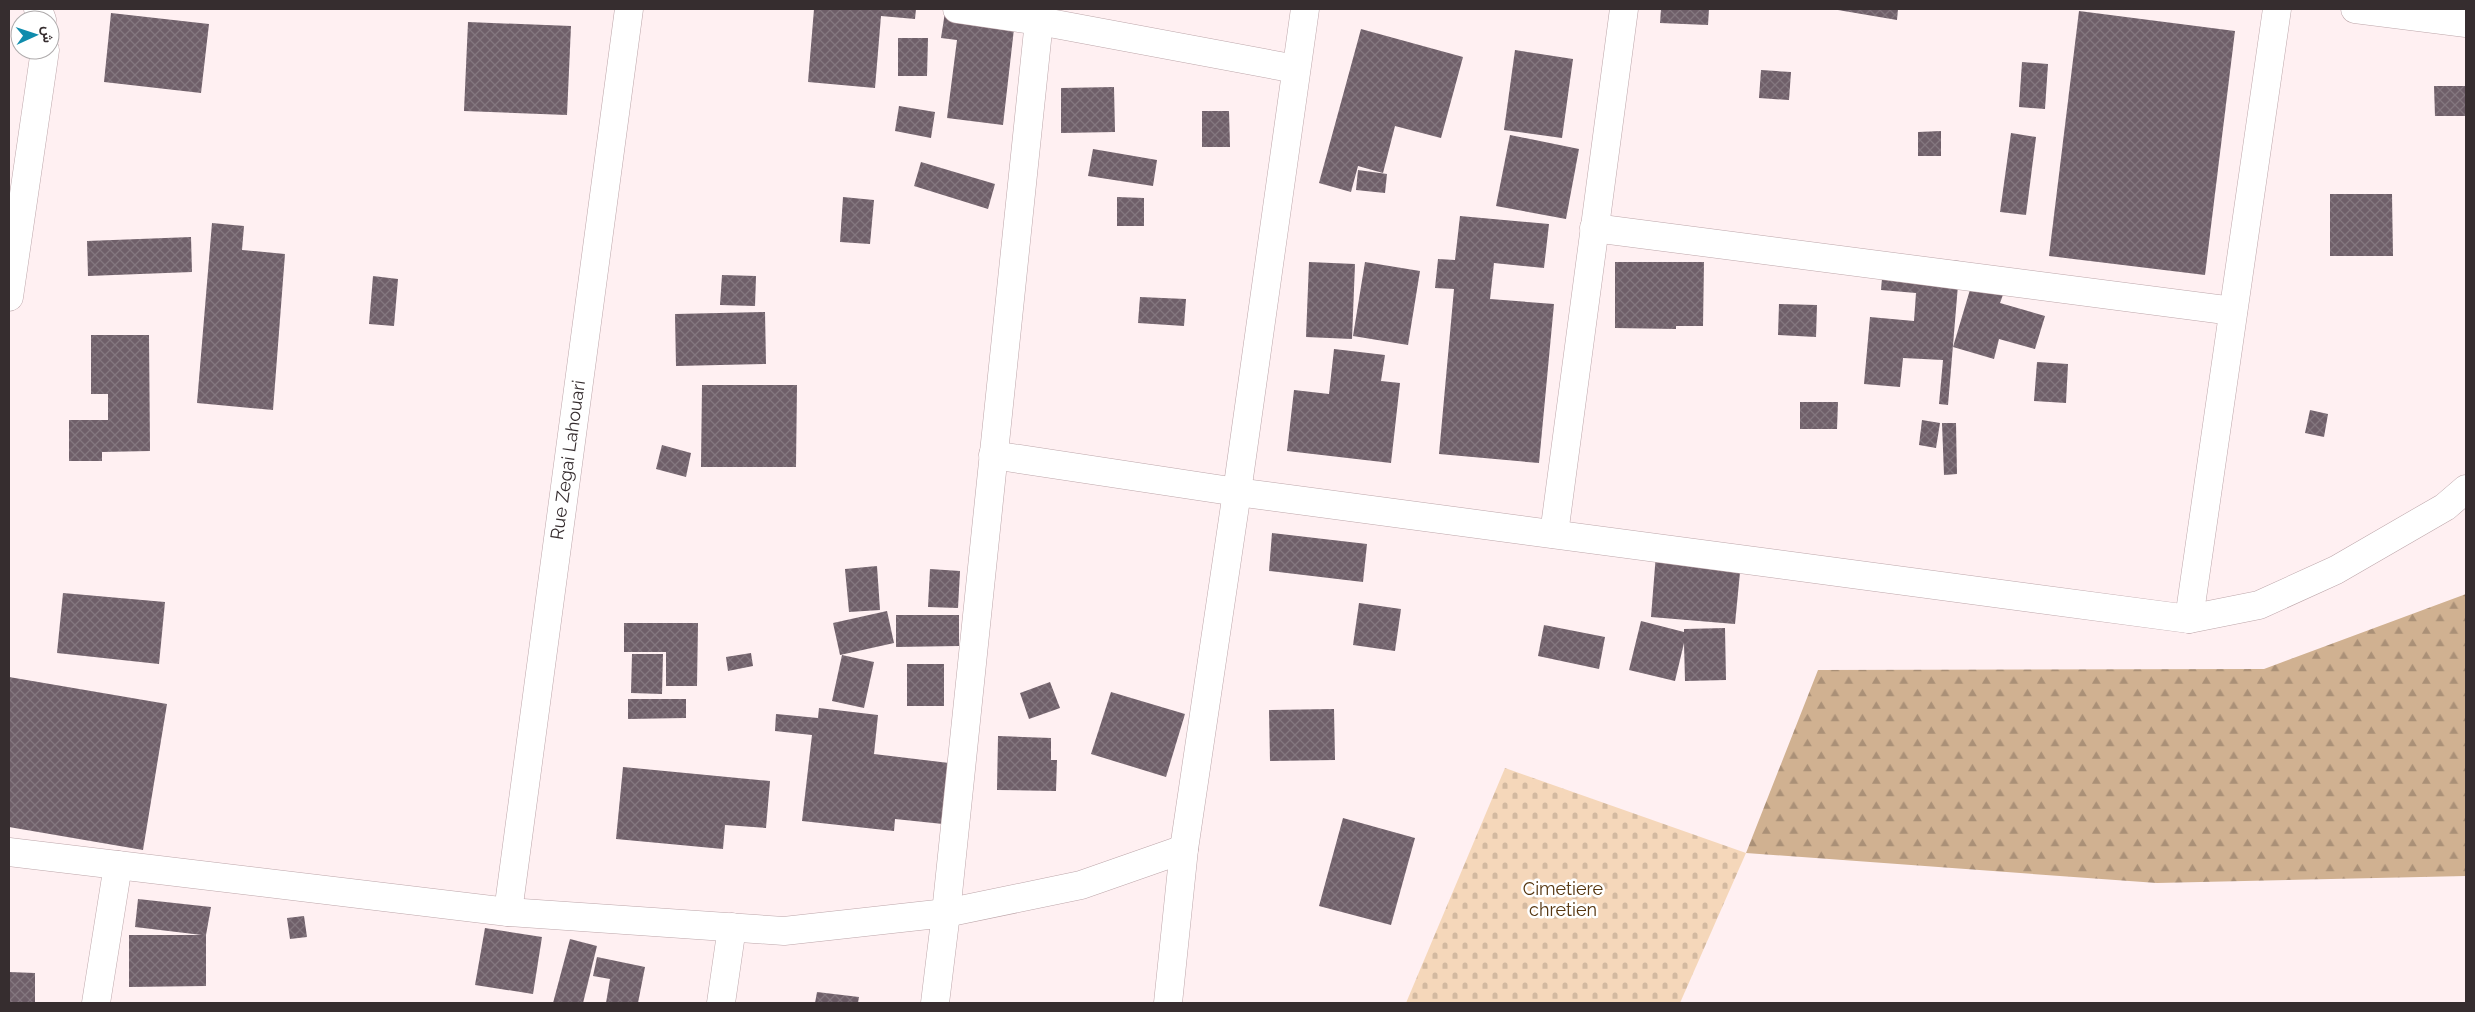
<svg xmlns="http://www.w3.org/2000/svg" width="2475" height="1012" viewBox="0 0 2475 1012" font-family="Raleway,Vazirmatn,sans-serif">
<style>
.forest{fill:url(#forest-firs)}
.cemetery{fill:url(#cemetery-stones)}
.building{fill:url(#building-cross-hatch)}
.lines{fill:none;stroke-linecap:round;stroke-linejoin:round}
.street-casing{stroke:#bda6aa;stroke-width:29}
.street{stroke:#fff;stroke-width:28}
.labels{text-anchor:middle;stroke-width:5;stroke-linejoin:round;paint-order:stroke}
.street-label{font-size:18px;fill:#362d2f;stroke:#fff}
.park-label{font-size:18px;fill:#563610;stroke:#fff}
</style>
<defs>
<pattern id="forest-firs" width="22" height="20" patternUnits="userSpaceOnUse" patternTransform="scale(1.25)"><rect width="22" height="20" fill="#d0b191"/><path d="M5 1l3.5 6h-7zM16 11l3.5 6h-7z" fill="#aa9077"/></pattern>
<pattern id="cemetery-stones" width="16" height="16" patternUnits="userSpaceOnUse" patternTransform="scale(1.25)"><rect width="16" height="16" fill="#f5d7ba"/><path d="M2 7V4a2 2 0 0 1 4 0v3zM10 15v-3a2 2 0 0 1 4 0v3z" fill="#d3b9a0"/></pattern>
<pattern id="building-cross-hatch" width="8" height="8" patternUnits="userSpaceOnUse" patternTransform="scale(1.25)"><rect width="8" height="8" fill="#6f5f69"/><path d="M0 0l8 8M0 8l8-8" fill="none" stroke="#84777f"/></pattern>
</defs>
<rect width="100%" height="100%" fill="#fff0f2"/>
<polygon class="forest" points="2466,594 2466,876 2157,883 1746,853 1818,670 2264,669"/>
<polygon class="cemetery" points="1505,768 1746,853 1680,1003 1406,1003"/>
<g class="building">
<polygon points="814,9 916,9 915,19 881,16 875,88 808,82"/>
<polygon points="1661,9 1709,9 1708,25 1660,23"/>
<polygon points="1832,9 1898,9 1897,20"/>
<polygon points="2079,11 2235,31 2205,275 2049,256"/>
<polygon points="945,12 1015,20 1003,125 947,118 957,40 941,38"/>
<polygon points="111,13 209,24 201,93 104,82"/>
<polygon points="468,22 571,26 567,115 464,111"/>
<polygon points="1361,29 1463,57 1441,138 1395,126 1383,173 1358,166 1351,192 1319,183"/>
<polygon points="898,38 928,38 927,76 898,76"/>
<polygon points="1515,50 1573,59 1562,138 1504,130"/>
<polygon points="2022,62 2048,64 2045,109 2019,107"/>
<polygon points="1761,70 1791,72 1789,100 1759,98"/>
<polygon points="2434,86 2466,86 2466,116 2435,116"/>
<polygon points="1114,87 1115,132 1061,133 1061,88"/>
<polygon points="899,106 935,112 931,138 895,131"/>
<polygon points="1202,111 1229,111 1230,147 1202,147"/>
<polygon points="1941,131 1941,156 1918,156 1918,132"/>
<polygon points="2011,133 2036,137 2026,215 2000,212"/>
<polygon points="1510,135 1579,149 1566,219 1496,206"/>
<polygon points="1093,149 1157,160 1153,186 1088,176"/>
<polygon points="921,162 995,184 988,209 914,186"/>
<polygon points="1358,170 1387,174 1385,193 1356,190"/>
<polygon points="2330,194 2392,194 2393,256 2330,256"/>
<polygon points="843,197 874,200 870,244 840,242"/>
<polygon points="1117,197 1144,198 1144,226 1117,226"/>
<polygon points="1460,216 1549,224 1544,268 1494,263 1490,299 1554,304 1539,463 1439,454 1454,289 1435,288 1438,259 1455,260"/>
<polygon points="212,223 244,226 242,250 285,254 273,410 197,403"/>
<polygon points="191,237 192,272 88,276 87,241"/>
<polygon points="1884,255 1960,261 1948,405 1939,404 1943,360 1903,358 1900,387 1864,384 1870,317 1914,321 1916,293 1881,290"/>
<polygon points="1309,262 1355,264 1352,339 1306,337"/>
<polygon points="1365,262 1420,271 1408,345 1353,336"/>
<polygon points="1615,262 1704,262 1703,326 1676,326 1676,329 1615,328"/>
<polygon points="722,275 756,276 755,306 720,305"/>
<polygon points="373,276 398,279 394,326 369,324"/>
<polygon points="1972,283 2004,292 2000,303 2045,316 2035,349 1999,339 1994,359 1953,347"/>
<polygon points="1140,297 1186,299 1184,326 1138,323"/>
<polygon points="1779,304 1817,305 1816,337 1778,335"/>
<polygon points="765,312 766,364 676,366 675,314"/>
<polygon points="91,335 149,335 150,451 102,452 102,461 69,461 69,420 108,420 108,394 91,394"/>
<polygon points="1334,349 1385,355 1381,381 1400,383 1391,463 1287,451 1294,390 1329,394"/>
<polygon points="2037,362 2068,364 2066,403 2034,401"/>
<polygon points="702,385 797,385 796,467 701,467"/>
<polygon points="1800,402 1838,402 1837,429 1800,429"/>
<polygon points="2310,410 2328,414 2324,437 2305,433"/>
<polygon points="1922,420 1940,423 1936,448 1919,445"/>
<polygon points="1942,423 1956,423 1957,474 1944,475"/>
<polygon points="662,445 691,453 686,477 656,469"/>
<polygon points="1272,533 1367,544 1363,582 1269,571"/>
<polygon points="1656,554 1741,562 1735,624 1651,617"/>
<polygon points="877,566 880,610 849,612 845,569"/>
<polygon points="930,569 960,571 958,608 928,607"/>
<polygon points="63,593 165,602 159,664 57,653"/>
<polygon points="1359,603 1401,609 1395,651 1353,645"/>
<polygon points="887,611 894,643 840,655 833,623"/>
<polygon points="896,615 959,615 959,646 896,647"/>
<polygon points="1641,621 1684,632 1684,629 1725,628 1726,680 1685,681 1684,643 1675,681 1629,670"/>
<polygon points="624,623 698,623 697,686 666,686 666,652 624,652"/>
<polygon points="1544,625 1605,637 1599,669 1538,656"/>
<polygon points="751,653 753,666 728,671 726,657"/>
<polygon points="632,654 663,654 662,694 631,693"/>
<polygon points="842,655 874,662 864,708 832,701"/>
<rect x="907" y="664" width="37" height="42"/>
<polygon points="9,677 167,704 143,850 9,827"/>
<polygon points="1050,682 1060,708 1029,719 1020,693"/>
<polygon points="1111,692 1185,714 1166,777 1091,754"/>
<polygon points="628,699 686,699 686,718 628,719"/>
<polygon points="819,708 878,715 874,754 949,763 943,824 895,819 894,831 802,821 812,735 775,731 776,714 818,718"/>
<polygon points="1334,709 1335,760 1270,761 1269,710"/>
<polygon points="998,736 1051,738 1051,760 1057,760 1056,791 997,790"/>
<polygon points="623,767 770,781 766,828 725,825 723,849 616,839"/>
<polygon points="1343,818 1415,838 1391,925 1319,906"/>
<polygon points="138,899 211,907 206,935 206,986 129,987 129,935 202,935 135,927"/>
<polygon points="304,916 307,937 290,939 287,918"/>
<polygon points="485,928 542,937 533,994 475,985"/>
<polygon points="570,939 597,946 583,1003 553,1003"/>
<polygon points="597,957 645,967 638,1003 606,1003 610,979 593,976"/>
<polygon points="9,972 35,973 35,1003 9,1003"/>
<polygon points="817,992 859,997 858,1003 815,1003"/>
</g>
<g class="lines">
<defs>
<g id="street">
<polyline points="38,9 42,20"/>
<polyline points="957,9 1039,21 1296,69"/>
<polyline points="2355,9 2466,23"/>
<polyline points="1594,228 2233,311"/>
<polyline points="9,297 45,50"/>
<polyline points="993,455 1237,492 2189,619 2259,605 2336,570 2445,507 2466,489"/>
<polyline points="1554,534 1624,9"/>
<polyline points="2189,619 2277,9"/>
<polyline points="9,852 508,912 784,931 946,913 1081,885 1184,849"/>
<polyline points="508,912 629,9"/>
<polyline points="96,1003 118,865"/>
<polyline points="721,1003 732,927"/>
<polyline points="935,1003 946,913 1039,21"/>
<polyline points="1168,1003 1184,849 1237,492 1305,9"/>
</g>
</defs>
<use href="#street" class="street-casing"/>
<use href="#street" class="street"/>
</g>
<g class="labels">
<g class="street-label">
<text transform="translate(568 460) rotate(-82)" y="6">Rue Zegai Lahouari</text>
</g>
<g class="park-label">
<text x="1563" y="895">Cimetiere<tspan x="1563" dy="21">chretien</tspan></text>
</g>
</g>
<rect width="2475" height="1012" fill="none" stroke="#362d2f" stroke-width="20"/>
<g transform="translate(35 35) rotate(87)"><circle r="24" fill="#ffffff" stroke="#afabac"/>
<path d="M0-4L9 19L0 12L-9 19Z" fill="#0f8cad"/>
<text y="-8" font-size="14" font-weight="bold" text-anchor="middle" fill="#362d2f">ش</text>
</g>
</svg>
